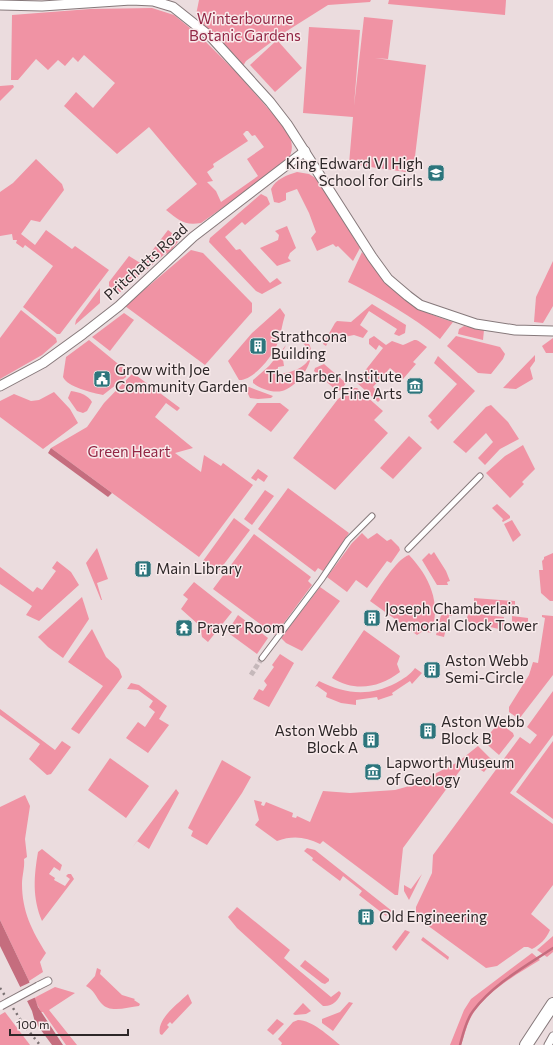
<svg xmlns="http://www.w3.org/2000/svg" width="553" height="1045" viewBox="0 0 553 1045" font-family="Commissioner,sans-serif">
<style>
.green{fill:#f093a4;fill-rule:evenodd}
.water{fill:#c56d7e}
.pier{fill:#ebdcde}
.lines{fill:none;stroke-linecap:round;stroke-linejoin:round}
.stream{stroke:#c56d7e;stroke-width:2.5}
.pedestrian-tunnel{stroke:#c5b8ba;stroke-width:5;stroke-dasharray:5 2.5;stroke-linecap:butt}
.pedestrian-casing{stroke:#86797b;stroke-width:7}
.minor-casing{stroke:#86797b;stroke-width:9}
.tertiary-casing{stroke:#86797b;stroke-width:11}
.trunk-casing{stroke:#86797b;stroke-width:14}
.pedestrian{stroke:#fff;stroke-width:5}
.minor{stroke:#fff;stroke-width:7}
.tertiary{stroke:#fff;stroke-width:9}
.trunk{stroke:#fff;stroke-width:12}
.rail{stroke:#7a7172;stroke-width:2.5;stroke-dasharray:2 4;stroke-linecap:butt}
.minor-bridge-casing{stroke:#86797b;stroke-width:9;stroke-linecap:butt}
.minor-bridge{stroke:#fff;stroke-width:7}
.labels{text-anchor:middle;stroke-width:3;stroke-linejoin:round;paint-order:stroke}
.park-label{font-size:15px;fill:#922745;stroke:#f8eaeb}
.poi-label{font-size:15px;fill:#2d2728;stroke:#f8eaeb;text-anchor:start}
.street-label{font-size:15px;fill:#2d2728;stroke:#f8eaeb}
</style>
<rect width="100%" height="100%" fill="#ebdcde"/>
<g class="green">
<polygon points="199,0 371,0 370,2 328,5 282,34 246,61 243,66 201,23 196,15"/>
<polygon points="389,0 506,0 505,15 388,4"/>
<path d="M152,8L174,15L201,37L236,72L287,130C293,143 294,150 287,162L201,223C184,226 179,220 166,210L197,184L149,127L117,154L64,106L76,92L93,108L115,83L84,55L78,62L73,57L65,66L58,60L48,70L36,59L18,80H11L12,15L90,9ZM246,131H248L252,136L255,135L264,147L247,159L258,176L221,202L216,191L207,182L213,181L207,172L214,167L213,164L248,141L243,134Z"/>
<polygon points="364,17 393,20 388,59 375,58 426,65 413,173 349,164 353,117 303,113 309,27 360,30 354,106"/>
<polygon points="277,40 302,68 275,92 250,65"/>
<polygon points="13,85 14,87 0,101 0,86"/>
<polygon points="36,159 62,184 64,190 40,222 31,220 21,234 35,245 46,230 72,249 75,246 109,270 60,334 57,334 23,307 53,266 25,245 23,248 16,243 17,240 13,240 12,234 0,236 0,192 13,183"/>
<path d="M297,172L309,174L317,179L360,248L353,261L338,246L336,247L333,244L317,251L311,238L316,232L309,213L297,189L286,193V200L279,203L274,202L271,189C276,179 287,175 297,172Z"/>
<polygon points="261,194 267,197 270,204 245,225 242,222 225,237 236,250 240,249 270,283 277,278 282,283 262,294 256,291 209,242 210,238"/>
<polygon points="287,226 296,248 290,253 288,258 291,261 277,266 260,248 278,240 279,235 275,231"/>
<polygon points="168,230 180,239 168,255 166,253 118,294 109,286 109,282 129,256 142,264"/>
<polygon points="191,250 203,253 252,303 252,312 205,365 125,306"/>
<path d="M362,252C392,289 405,308 453,322L440,339C410,315 382,299 348,282Z"/>
<polygon points="553,261 553,306 543,323 534,322 536,297"/>
<polygon points="100,288 100,303 75,325 76,320"/>
<polygon points="372,304 406,325 405,333 399,336 394,334 397,329 369,311 360,325 368,331 363,338 354,335 329,340 326,346 323,344 335,323 337,321 351,322"/>
<path d="M280,308L285,315C282,324 281,334 278,342C274,355 253,381 239,380L228,361L252,333Z"/>
<polygon points="21,310 56,338 57,342 42,355 0,379 0,338"/>
<polygon points="124,313 134,320 110,351 92,337"/>
<polygon points="464,326 484,330 483,340 458,334 459,329"/>
<path d="M374,336L386,345L392,341L403,345C417,340 412,336 427,347L413,362L416,364L403,379L390,368L373,387L383,397L378,402L356,382L383,348L379,345L376,350L369,344V339Z"/>
<polygon points="456,336 500,347 505,354 503,359 491,374 478,373 447,346"/>
<polygon points="553,338 553,353 546,353 542,346"/>
<path d="M89,340L128,372L126,377L103,395C93,393 67,387 63,377L66,357Z"/>
<path d="M303,343L309,344C318,359 298,387 282,391C272,393 261,389 253,383V380L269,366L286,345L282,353L284,366L278,367V374C294,373 322,362 303,343Z"/>
<polygon points="535,355 535,361 530,368 533,379 516,389 503,388"/>
<polygon points="438,356 475,391 438,430 430,422 432,420 428,416 457,384 434,363"/>
<polygon points="324,364 346,383 341,390 337,391 314,371 315,368"/>
<polygon points="133,373 180,408 177,411 166,403 155,417 193,448 175,453 201,472 204,455 221,466 223,463 253,485 199,557 51,448 87,427 104,403"/>
<polygon points="248,387 249,387 273,396 271,398 258,399 250,398 247,392"/>
<polygon points="353,388 357,388 383,411 374,420 388,433 335,490 293,458 338,399"/>
<path d="M71,391C79,392 88,395 92,402L87,411L83,413L77,411L68,398Z"/>
<polygon points="54,392 70,409 78,423 43,449 0,417 0,401 14,394 31,401 39,400"/>
<polygon points="257,403 280,403 289,410 271,432 248,415"/>
<polygon points="491,405 508,422 519,439 500,449 485,465 478,458 493,442 486,433 466,453 453,442 486,407"/>
<polygon points="409,436 422,448 393,479 380,468"/>
<polygon points="523,445 535,469 522,482 524,484 510,498 486,473 505,456"/>
<polygon points="258,469 268,476 264,482 258,478 256,481 251,478"/>
<polygon points="288,488 349,533 323,571 318,568 315,572 258,529"/>
<polygon points="265,490 274,496 252,525 244,519"/>
<polygon points="497,504 510,516 510,518 503,522 502,521 503,519 492,508"/>
<polygon points="234,518 250,530 218,572 203,561"/>
<polygon points="512,520 521,535 513,542 504,524"/>
<polygon points="362,533 368,539 377,533 387,541 391,539 399,547 400,550 391,563 387,561 367,588 356,580 347,592 327,577 352,543"/>
<polygon points="254,534 311,577 308,581 312,585 275,635 213,589"/>
<polygon points="97,548 108,579 97,583 102,600 101,600 86,563"/>
<polygon points="434,552 446,571 450,581 447,582 448,585 437,585 422,560 429,553 431,555"/>
<polygon points="553,553 553,601 550,601 541,593 539,570 543,570 542,561 544,559 544,557"/>
<path d="M409,555C429,576 442,603 431,633L423,631L417,635L370,601C378,590 396,559 409,555Z"/>
<polygon points="57,561 71,572 79,585 39,621 26,615 32,606 0,584 0,567 33,592 37,587 42,590 56,571 52,568"/>
<polygon points="194,582 232,612 208,642 202,637 200,626 181,609 188,599 183,595"/>
<polygon points="320,587 340,601 302,651 286,643 281,638"/>
<polygon points="82,597 89,619 63,658 48,647 38,637"/>
<polygon points="474,598 515,601 515,607 474,608"/>
<polygon points="452,612 452,616 449,616 444,637 436,635 441,615"/>
<polygon points="468,613 504,617 503,630 469,622 467,619"/>
<polygon points="238,615 268,638 257,654 227,632"/>
<polygon points="542,615 553,616 553,675 519,719 509,712 509,707 529,675 533,662 538,663 545,618 542,617"/>
<polygon points="512,616 528,618 528,626 512,622"/>
<polygon points="92,629 106,657 119,669 122,677 79,734 71,729 103,686 68,662"/>
<path d="M364,630L400,656L397,664L400,672C379,688 355,692 332,678L333,676Z"/>
<polygon points="280,654 294,663 269,707 253,699 259,689 263,691 267,685 264,681 274,667 272,665"/>
<path d="M415,668L422,673L412,684L410,681L392,693L393,695L378,700L377,697L356,700V705L341,703L326,697L327,693L317,686L315,687L319,681C345,694 369,697 396,683C403,679 410,675 415,668Z"/>
<polygon points="131,683 139,685 167,706 159,719 169,725 148,753 126,738 138,722 145,727 155,712 149,707 153,701 138,690 127,689"/>
<path d="M553,691V735L510,793L553,824V885L531,914L550,930C546,939 540,945 532,949L528,947H524L497,966L486,968L416,917V907L432,873L433,855L520,737L530,744L537,735L527,727Z"/>
<polygon points="0,709 55,750 62,741 71,747 51,774 47,775 29,759 40,744 0,715"/>
<polygon points="498,724 501,724 513,733 514,736 499,755 483,741"/>
<polygon points="553,741 553,819 516,792"/>
<path d="M478,746L493,761L484,772L467,761L403,848L398,895H395L323,841L320,844C306,837 293,835 277,841L255,825L259,820L254,800L262,802L261,805L264,806L266,802L293,813L292,817L296,818L297,816L310,822L323,791L350,793L395,790L413,785L458,762Z"/>
<polygon points="110,758 149,786 126,818 88,790"/>
<polygon points="222,760 251,777 242,793 207,845 191,836 193,831 188,828"/>
<polygon points="176,789 179,793 149,849 137,841 132,848"/>
<path d="M25,795L30,806L25,839L27,857L24,859C25,867 22,876 22,884C22,911 32,931 46,953L40,962L43,972L29,981L0,920V807Z"/>
<polygon points="307,848 315,850 397,915 396,921 387,914 386,916 359,895 362,891 343,876 340,881 312,860 313,858 304,851"/>
<path d="M42,849L62,865L60,871L54,867L49,874L55,878L54,880L65,886L70,879L66,876L68,874H71L74,879L42,921C32,897 34,876 38,852Z"/>
<polygon points="422,874 409,900 404,891 404,885 411,889"/>
<path d="M237,907L290,950L284,958L331,997L339,991L341,993C339,1000 332,1007 323,1006L237,928L228,917Z"/>
<polygon points="405,930 410,932 396,951 392,947"/>
<polygon points="553,936 553,952 547,957 537,950"/>
<polygon points="423,937 449,957 448,960 421,940"/>
<path d="M532,953L540,960C517,974 482,994 470,1019C466,1027 464,1037 461,1045H450L464,1010L471,999Z"/>
<polygon points="305,960 329,979 329,981 325,984 322,983 300,966"/>
<path d="M97,968L101,970L100,974L122,995L135,999L134,1000L140,1004L139,1006C127,1007 110,1014 101,1003C96,997 94,990 86,986L95,976Z"/>
<polygon points="55,987 75,993 49,1010 77,1045 66,1045 43,1012 41,1012 34,998"/>
<path d="M188,994L192,1003L172,1024L170,1022L167,1025L169,1027L162,1035L160,1034C156,1019 179,1003 188,994Z"/>
<polygon points="349,1002 353,1003 333,1031 322,1023 322,1019 340,1012"/>
<polygon points="303,1003 311,1011 306,1014 295,1015 293,1014"/>
<polygon points="5,1012 30,1045 0,1045 0,1015"/>
<polygon points="277,1019 284,1024 273,1035 267,1030"/>
<path d="M298,1020C312,1020 329,1036 340,1045H281L282,1043L278,1039L293,1022Z"/>
</g>
<g class="water">
<polygon points="51,448 112,493 108,497 48,453"/>
<polygon points="0,920 29,981 38,1007 63,1045 52,1045 35,1022 32,1011 0,946"/>
</g>
<polygon class="pier" points="31,982 36,997 25,1002 18,988"/>
<g class="lines">
<path class="stream" d="M460,1045C463,1034 466,1020 473,1011C493,984 526,966 553,948"/>
<polyline class="pedestrian-tunnel" points="251,675 262,658"/>
<defs>
<g id="pedestrian">
<polyline points="408,549 480,476"/>
<polyline points="262,658 321,580 348,540 372,516"/>
</g>
<g id="minor">
<polyline points="38,986 48,981"/>
<polyline points="548,1045 553,1036"/>
</g>
<g id="tertiary">
<polyline points="0,5 42,6 131,0 153,1 173,7 212,38 270,102 287,124 372,257 388,279 408,296 420,305 476,324 515,330 553,331"/>
<polyline points="0,386 43,363 83,334 119,306 193,237 305,151"/>
</g>
<polyline id="trunk" points="526,1045 553,1004"/>
</defs>
<use href="#pedestrian" class="pedestrian-casing"/>
<use href="#minor" class="minor-casing"/>
<use href="#tertiary" class="tertiary-casing"/>
<use href="#trunk" class="trunk-casing"/>
<use href="#pedestrian" class="pedestrian"/>
<use href="#minor" class="minor"/>
<use href="#tertiary" class="tertiary"/>
<use href="#trunk" class="trunk"/>
<polyline class="rail" points="0,988 24,1025 40,1045"/>
<defs>
<polyline id="minor-bridge" points="1,1006 38,986"/>
</defs>
<use href="#minor-bridge" class="minor-bridge-casing"/>
<use href="#minor-bridge" class="minor-bridge"/>
</g>
<defs>
<symbol id="school-square" viewBox="-11 -11 22 22"><rect x="-9" y="-9" width="18" height="18" rx="4" fill="#2c757c" stroke="#f8eaeb"/><path d="M0-5L7-2L0 1L-7-2ZM-4 1L0 2.5L4 1V4Q0 6-4 4Z" fill="#fff"/></symbol>
<symbol id="building-square" viewBox="-11 -11 22 22"><rect x="-9" y="-9" width="18" height="18" rx="4" fill="#2c757c" stroke="#f8eaeb"/><path d="M-4-6H4V6H1V3H-1V6H-4ZM-2.5-4.3h1.7v1.8h-1.7ZM.8-4.3h1.7v1.8H.8ZM-2.5-1h1.7V.8h-1.7ZM.8-1h1.7V.8H.8Z" fill="#fff"/></symbol>
<symbol id="civic-square" viewBox="-11 -11 22 22"><rect x="-9" y="-9" width="18" height="18" rx="4" fill="#2c757c" stroke="#f8eaeb"/><path d="M-.6-6.5H3V-4.5H.6V-3L4-1V1h2V6H-6V1h2V-1L-.6-3ZM-1.2 2.5V6h2.4V2.5Z" fill="#fff"/></symbol>
<symbol id="museum-square" viewBox="-11 -11 22 22"><rect x="-9" y="-9" width="18" height="18" rx="4" fill="#2c757c" stroke="#f8eaeb"/><path d="M0-6L6-3V-2H-6V-3ZM-5-1h2V3h-2ZM-1-1h2V3h-2ZM3-1h2V3H3ZM-6 4H6V6H-6Z" fill="#fff"/></symbol>
<symbol id="temple-square" viewBox="-11 -11 22 22"><rect x="-9" y="-9" width="18" height="18" rx="4" fill="#2c757c" stroke="#f8eaeb"/><path d="M0-6L5-2H3V0L6.5 2.5H4V6H1.5V3h-3V6H-4V2.5H-6.5L-3 0V-2H-5Z" fill="#fff"/></symbol>
</defs>
<g fill-rule="evenodd">
<use href="#school-square" x="426" y="163" width="20" height="20"/>
<use href="#building-square" x="248" y="336" width="20" height="20"/>
<use href="#civic-square" x="92" y="369" width="20" height="20"/>
<use href="#museum-square" x="405" y="376" width="20" height="20"/>
<use href="#building-square" x="133" y="559" width="20" height="20"/>
<use href="#building-square" x="362" y="608" width="20" height="20"/>
<use href="#temple-square" x="174" y="618" width="20" height="20"/>
<use href="#building-square" x="422" y="660" width="20" height="20"/>
<use href="#building-square" x="418" y="721" width="20" height="20"/>
<use href="#building-square" x="361" y="730" width="20" height="20"/>
<use href="#museum-square" x="363" y="762" width="20" height="20"/>
<use href="#building-square" x="356" y="907" width="20" height="20"/>
</g>
<g class="labels">
<g class="park-label">
<text x="245" y="24">Winterbourne<tspan x="245" dy="17">Botanic Gardens</tspan></text>
<text x="129" y="457">Green Heart</text>
</g>
<g class="poi-label">
<text x="423" y="169" text-anchor="end">King Edward VI High<tspan x="423" dy="17">School for Girls</tspan></text>
<text x="271" y="342">Strathcona<tspan x="271" dy="17">Building</tspan></text>
<text x="115" y="375">Grow with Joe<tspan x="115" dy="17">Community Garden</tspan></text>
<text x="402" y="382" text-anchor="end">The Barber Institute<tspan x="402" dy="17">of Fine Arts</tspan></text>
<text x="156" y="574">Main Library</text>
<text x="385" y="614">Joseph Chamberlain<tspan x="385" dy="17">Memorial Clock Tower</tspan></text>
<text x="197" y="633">Prayer Room</text>
<text x="445" y="666">Aston Webb<tspan x="445" dy="17">Semi-Circle</tspan></text>
<text x="441" y="727">Aston Webb<tspan x="441" dy="17">Block B</tspan></text>
<text x="358" y="736" text-anchor="end">Aston Webb<tspan x="358" dy="17">Block A</tspan></text>
<text x="386" y="768">Lapworth Museum<tspan x="386" dy="17">of Geology</tspan></text>
<text x="379" y="922">Old Engineering</text>
</g>
<g class="street-label">
<text transform="translate(146 262) rotate(-42)" y="5">Pritchatts Road</text>
</g>
</g>
<path d="M10 1029v6h118v-6" fill="none" stroke="#2d2728" stroke-width="2"/>
<text x="16" y="1029" font-size="12" fill="#2d2728" stroke="#f8eaeb" stroke-width="3" paint-order="stroke">100 m</text>
</svg>
